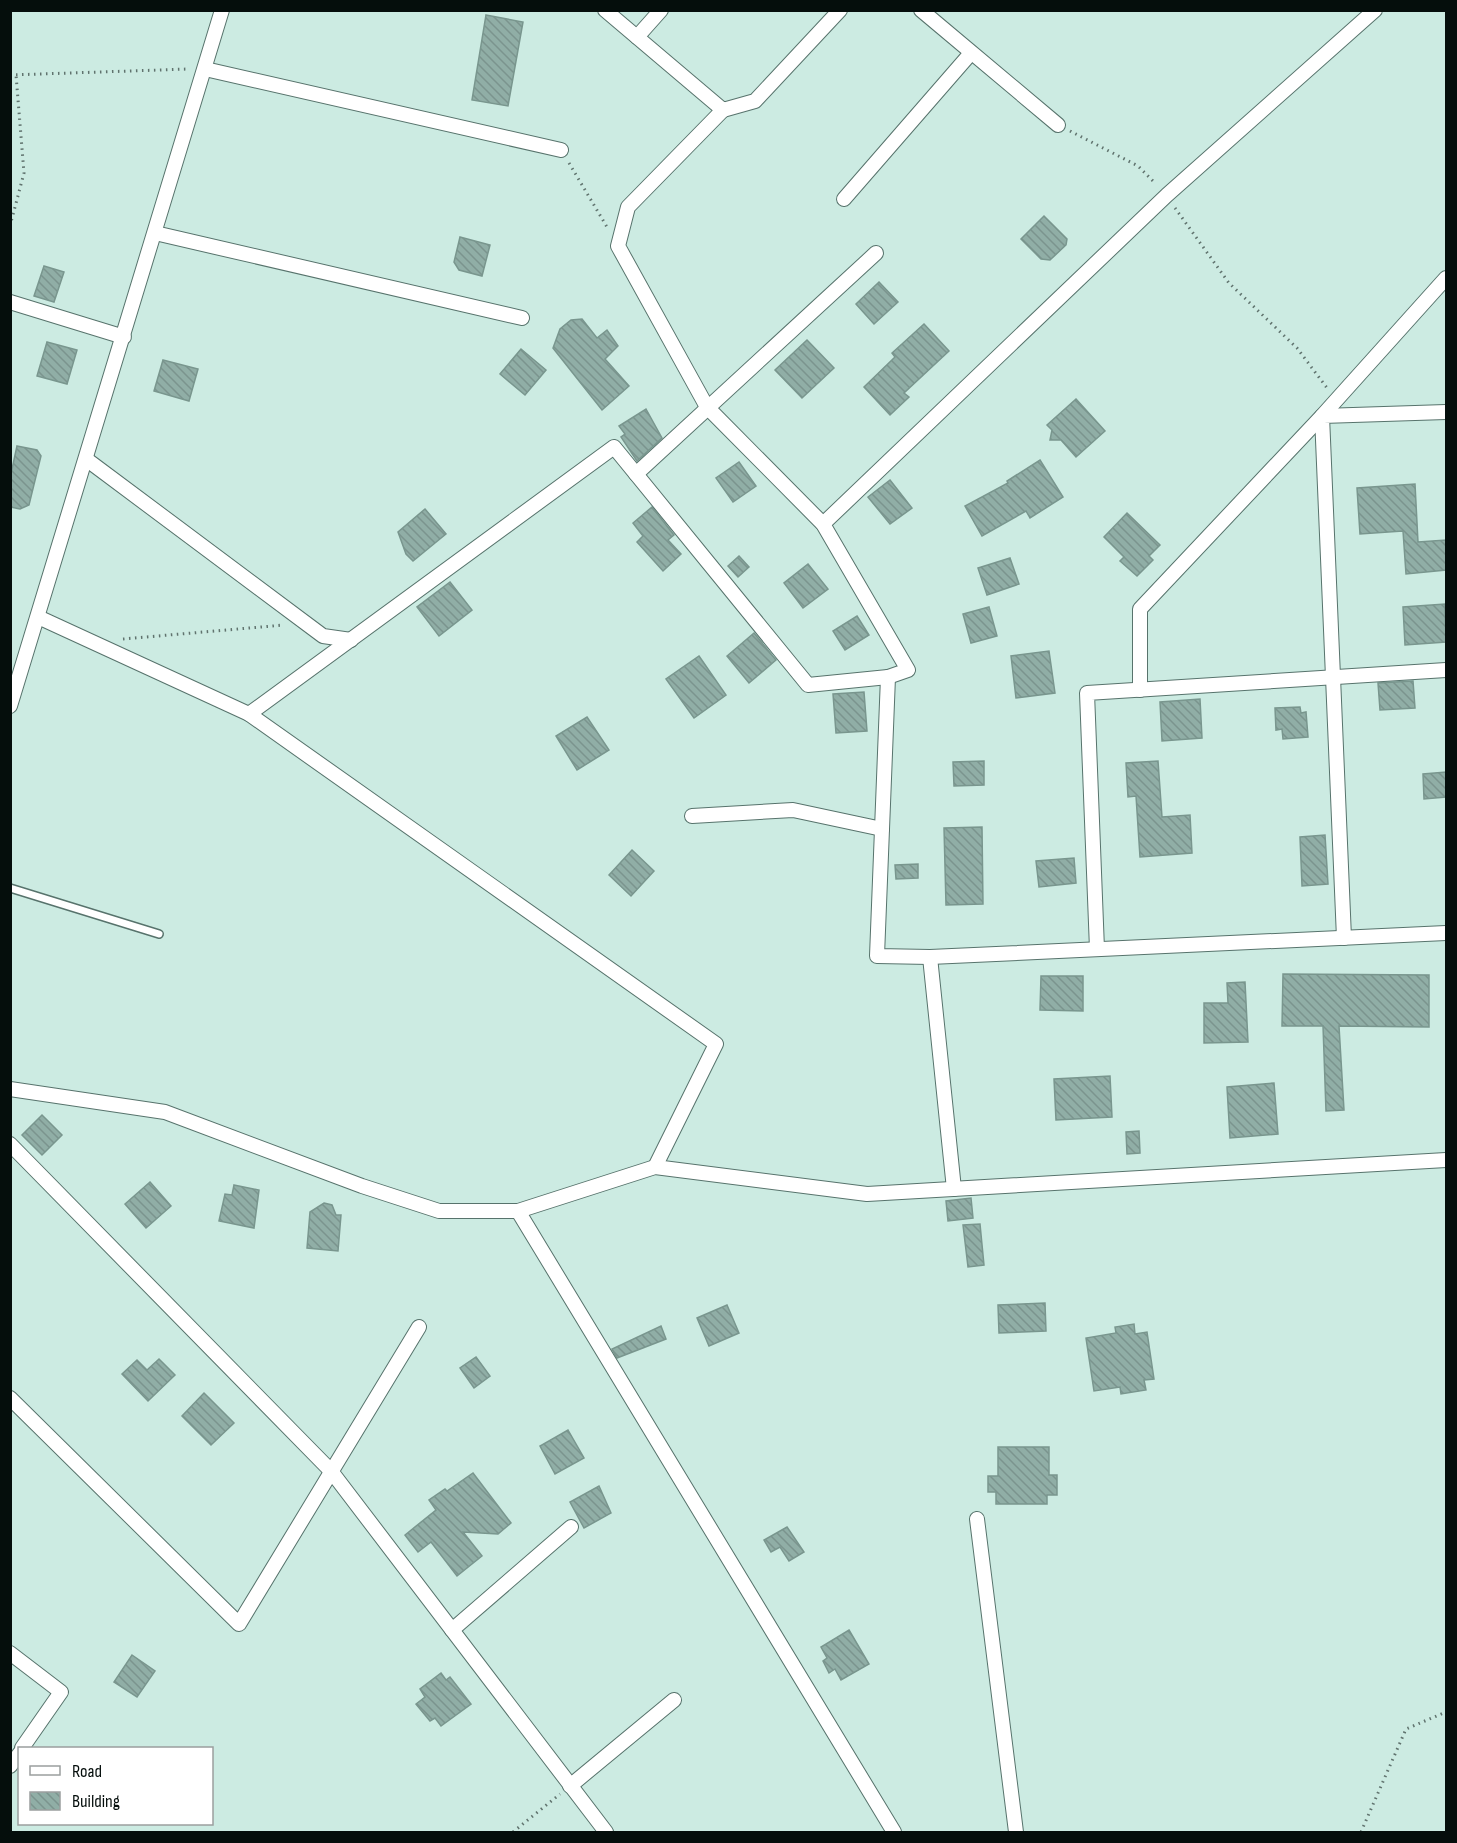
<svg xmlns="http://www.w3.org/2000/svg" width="1457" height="1843" viewBox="0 0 1457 1843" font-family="'Sofia Sans Condensed',sans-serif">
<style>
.building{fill:url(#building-back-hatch);stroke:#79968e;stroke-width:1.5}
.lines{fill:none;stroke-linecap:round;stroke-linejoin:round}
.service-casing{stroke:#57736c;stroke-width:10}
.minor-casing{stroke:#57736c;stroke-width:16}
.path{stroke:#60736e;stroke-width:3;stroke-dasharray:1.5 4.5;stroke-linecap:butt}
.service{stroke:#fff;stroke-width:7}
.minor{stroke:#fff;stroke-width:14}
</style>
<defs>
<pattern id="building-back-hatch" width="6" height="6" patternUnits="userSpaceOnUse" patternTransform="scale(1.5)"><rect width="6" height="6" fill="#90aea6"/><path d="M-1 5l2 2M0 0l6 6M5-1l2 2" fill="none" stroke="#7b948e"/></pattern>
</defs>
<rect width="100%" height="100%" fill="#ccebe2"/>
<g class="building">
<polygon points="486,15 523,22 508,106 472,100"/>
<polygon points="1044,216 1067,239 1066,245 1050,260 1041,259 1021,239"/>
<polygon points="460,237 490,245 482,276 459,270 454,262"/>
<polygon points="44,266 64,272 54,302 34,296"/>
<polygon points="879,282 898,302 874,324 856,304"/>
<polygon points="582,319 597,338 607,330 618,346 605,359 629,386 602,410 553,348 560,329 571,320"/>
<polygon points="924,324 949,351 904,393 909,397 890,415 864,387 895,357 892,353"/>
<polygon points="807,340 834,368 802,398 775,370"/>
<polygon points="47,342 77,350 67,384 37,376"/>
<polygon points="521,349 546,370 525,395 500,374"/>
<polygon points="163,360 198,369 189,401 154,391"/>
<polygon points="1076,399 1105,431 1076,457 1061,440 1050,440 1052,430 1047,425"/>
<polygon points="646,409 662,438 637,461 621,437 625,434 619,426"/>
<polygon points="17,446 37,450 41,456 29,505 20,509 10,507 10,478"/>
<polygon points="1040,460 1063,497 1030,518 1026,511 982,536 965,506 1008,483 1007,481"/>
<polygon points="739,462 756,486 733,502 716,478"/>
<polygon points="890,480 912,508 890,524 868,497"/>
<polygon points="1415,484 1418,542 1446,540 1446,570 1406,574 1403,531 1360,534 1357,488"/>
<polygon points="652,507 674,535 668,540 681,554 663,571 637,542 643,536 633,523"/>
<polygon points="425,509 446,534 413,561 406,554 398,532"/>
<polygon points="1127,513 1160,545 1149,556 1153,560 1137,576 1120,561 1124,557 1104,537"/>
<polygon points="739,556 749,567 738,577 728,566"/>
<polygon points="1010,558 1019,584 987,595 978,568"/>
<polygon points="808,564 828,589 803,608 784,583"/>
<polygon points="450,582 472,610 439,636 417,607"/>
<polygon points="1445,604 1446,642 1405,645 1403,607"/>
<polygon points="989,607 997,636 971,643 963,614"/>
<polygon points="857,616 869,635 845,650 833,631"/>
<polygon points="754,633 776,660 749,683 727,656"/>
<polygon points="1049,651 1055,693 1016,698 1011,656"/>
<polygon points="699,656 726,695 694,718 666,679"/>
<polygon points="1413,681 1415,708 1380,710 1378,683"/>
<polygon points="864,692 867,731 836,733 833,694"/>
<polygon points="1200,699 1202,738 1162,741 1160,702"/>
<polygon points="1300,707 1301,713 1306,712 1308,737 1283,739 1282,729 1276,730 1275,708"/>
<polygon points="587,717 609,750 577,770 556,736"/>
<polygon points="984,761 984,785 954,786 953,762"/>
<polygon points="1158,761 1162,817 1190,815 1192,853 1140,857 1136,796 1128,797 1126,763"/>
<polygon points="1446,772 1446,797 1424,799 1423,774"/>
<polygon points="982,827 983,904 946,905 944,828"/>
<polygon points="1325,835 1328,884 1302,886 1300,837"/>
<polygon points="632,850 654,871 631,896 609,875"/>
<polygon points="1074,858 1076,883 1039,887 1036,861"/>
<polygon points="918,864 918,878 896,879 895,865"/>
<polygon points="1283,974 1429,975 1429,1027 1339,1026 1344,1110 1326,1111 1323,1026 1282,1026"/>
<polygon points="1041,976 1083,976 1083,1011 1040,1010"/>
<polygon points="1245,982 1248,1042 1204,1043 1204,1003 1228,1003 1227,983"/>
<polygon points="1110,1076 1112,1117 1056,1120 1054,1079"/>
<polygon points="1274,1083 1278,1134 1230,1138 1227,1087"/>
<polygon points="42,1115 62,1135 42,1155 22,1135"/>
<polygon points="1139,1131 1140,1153 1127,1154 1126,1132"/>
<polygon points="150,1182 171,1206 146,1228 125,1204"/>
<polygon points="234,1185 259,1190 254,1228 219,1221 225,1194 232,1195"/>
<polygon points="971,1198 973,1218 948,1221 946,1201"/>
<polygon points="324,1203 332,1205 336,1215 341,1215 338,1251 307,1248 310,1212"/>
<polygon points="980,1224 984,1265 968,1267 963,1225"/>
<polygon points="1045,1303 1046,1331 999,1333 998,1305"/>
<polygon points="727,1305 739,1333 709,1346 697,1318"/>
<polygon points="1134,1324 1135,1334 1147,1332 1154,1379 1144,1380 1146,1390 1121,1394 1120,1387 1094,1391 1086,1338 1116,1333 1115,1327"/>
<polygon points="661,1326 666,1339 617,1358 612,1349"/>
<polygon points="476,1357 490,1376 474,1388 460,1368"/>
<polygon points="159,1359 175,1375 148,1401 122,1374 137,1360 147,1370"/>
<polygon points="204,1393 234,1423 211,1445 182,1416"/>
<polygon points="568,1430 584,1458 555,1474 540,1446"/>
<polygon points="998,1447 1049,1447 1049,1475 1057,1475 1057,1495 1047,1495 1047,1504 996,1504 996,1492 988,1492 988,1476 998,1476"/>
<polygon points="473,1473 511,1523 498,1534 463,1532 482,1556 457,1576 431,1542 418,1552 405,1535 436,1510 429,1500 445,1489 447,1491"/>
<polygon points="599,1486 611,1513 584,1528 570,1502"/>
<polygon points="787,1527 804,1552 789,1561 780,1547 771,1552 764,1540"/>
<polygon points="849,1630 869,1664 841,1680 835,1669 829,1673 823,1661 827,1658 821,1647"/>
<polygon points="132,1655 155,1671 137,1697 114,1682"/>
<polygon points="441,1673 446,1680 450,1677 471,1704 441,1726 435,1718 430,1721 416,1704 425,1697 420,1689"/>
</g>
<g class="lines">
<defs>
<polyline id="service" points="10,888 159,934"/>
<g id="minor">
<polyline points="605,10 723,110 755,101 840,10"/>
<polyline points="921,10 1058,125"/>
<polyline points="637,37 661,10"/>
<polyline points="205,69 561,150"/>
<polyline points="723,110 628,207 618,246 707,407 823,524 908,670 888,677 877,956 930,957 1446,933"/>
<polyline points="844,199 971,53"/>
<polyline points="155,233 522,318"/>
<polyline points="10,302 124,337"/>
<polyline points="86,459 323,636 351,640"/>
<polyline points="636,474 876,253"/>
<polyline points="823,524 1167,195 1375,10"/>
<polyline points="38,617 249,714 716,1044 655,1167"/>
<polyline points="1140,690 1140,609 1322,416 1446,278"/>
<polyline points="10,706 222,10"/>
<polyline points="249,714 614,447 808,685 888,677"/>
<polyline points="692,816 793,810 882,829"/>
<polyline points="1344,938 1322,416 1446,412"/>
<polyline points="1097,949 1087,693 1446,670"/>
<polyline points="930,957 954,1189"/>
<polyline points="10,1089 165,1112 362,1186 439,1211 518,1211 655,1167 867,1194 1446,1160"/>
<polyline points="10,1144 331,1471 606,1832"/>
<polyline points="518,1211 894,1832"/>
<polyline points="10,1398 239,1624 419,1327"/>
<polyline points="977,1519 1016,1832"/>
<polyline points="452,1630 571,1527"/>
<polyline points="10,1653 61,1692 22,1748"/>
<polyline points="10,1766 20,1753"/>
<polyline points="570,1786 674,1700"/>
</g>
</defs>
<use href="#service" class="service-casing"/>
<use href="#minor" class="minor-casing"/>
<g class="path">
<polyline points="10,75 189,69"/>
<polyline points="1070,131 1138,166 1156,184"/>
<polyline points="569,163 607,227"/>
<polyline points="1175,208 1229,283 1297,348 1327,388"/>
<polyline points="10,226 24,173 16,75"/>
<polyline points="123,639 284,625"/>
<polyline points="513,1832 560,1794"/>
<polyline points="1361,1832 1406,1729 1446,1712"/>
</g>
<use href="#service" class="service"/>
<use href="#minor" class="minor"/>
</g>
<rect width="1457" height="1843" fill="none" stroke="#050e0c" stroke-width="24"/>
<rect x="18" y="1747" width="195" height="78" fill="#ffffff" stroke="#9b9f9e" stroke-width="1.5"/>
<rect x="30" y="1766" width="30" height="9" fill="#ffffff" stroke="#9b9f9e" stroke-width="1.5"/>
<text x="72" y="1777" font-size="18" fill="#050e0c">Road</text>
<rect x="30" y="1792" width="30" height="18" fill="url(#building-back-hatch)" stroke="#9b9f9e" stroke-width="1.5"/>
<text x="72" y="1807" font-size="18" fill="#050e0c">Building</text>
</svg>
